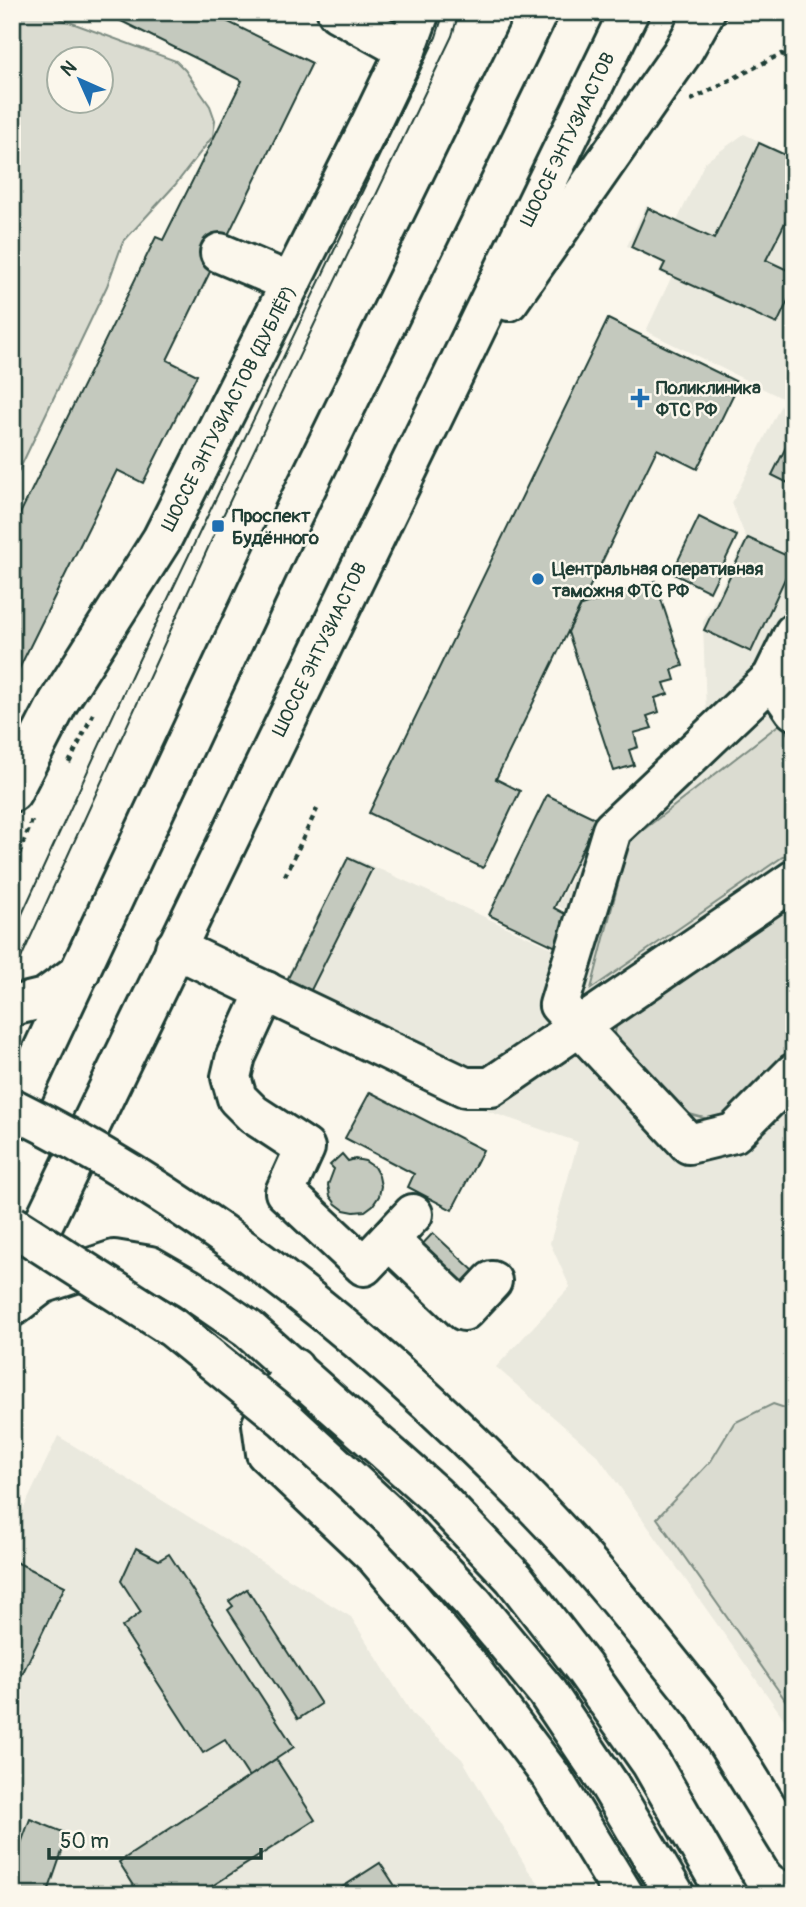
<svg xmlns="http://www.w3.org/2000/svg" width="806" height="1907" viewBox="0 0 806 1907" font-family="Pangolin,sans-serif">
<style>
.built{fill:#eae9de}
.green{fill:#dbdcd1;stroke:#7d8c82;stroke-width:2;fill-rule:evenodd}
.building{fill:#c4c9be;stroke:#1f3d34;stroke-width:2}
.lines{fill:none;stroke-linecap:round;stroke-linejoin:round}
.minor-casing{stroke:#1f3d34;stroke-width:44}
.major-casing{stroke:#1f3d34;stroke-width:44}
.path{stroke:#1f3d34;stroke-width:4.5;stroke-dasharray:5 5;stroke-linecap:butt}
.minor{stroke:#fbf7ec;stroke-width:38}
.major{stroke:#fbf7ec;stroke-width:38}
.tram{stroke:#1f3d34;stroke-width:2}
.major-bridge-casing{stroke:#1f3d34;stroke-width:44;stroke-linecap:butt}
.major-bridge{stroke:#fbf7ec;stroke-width:38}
.poi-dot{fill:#1f6fb2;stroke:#fbf7ec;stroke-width:2.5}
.labels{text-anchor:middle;stroke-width:5;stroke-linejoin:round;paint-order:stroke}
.street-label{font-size:19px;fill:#1f3d34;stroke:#fbf7ec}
.poi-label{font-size:19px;font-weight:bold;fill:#1f3d34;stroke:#fbf7ec;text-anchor:start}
</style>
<rect width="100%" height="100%" fill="#fbf7ec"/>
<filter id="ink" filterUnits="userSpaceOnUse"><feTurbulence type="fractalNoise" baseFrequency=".0143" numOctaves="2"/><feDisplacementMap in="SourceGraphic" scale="14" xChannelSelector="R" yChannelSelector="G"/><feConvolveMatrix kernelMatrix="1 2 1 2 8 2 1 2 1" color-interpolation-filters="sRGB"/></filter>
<g filter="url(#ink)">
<g class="built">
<polygon points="744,134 794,158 794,1733 598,1456 496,1367 570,1287 550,1243 578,1142 455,1100 283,984 348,855 559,951 576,914 557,906 598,827 706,714 703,622 746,538 732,503 784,399 646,331 671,278 659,272 662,262 627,246 646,206 677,221 705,162"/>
<polygon points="58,1436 351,1617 412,1714 462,1759 528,1870 549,1895 12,1895 12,1533"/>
</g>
<g class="green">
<path d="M42,12L176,61L185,70L210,106L215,120L213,136L175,185L123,242L107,286L12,485V13ZM60,60H102V102H60Z"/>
<polygon points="781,723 794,744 794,849 591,989 629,841"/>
<polygon points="794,888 794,1045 728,1113 708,1119 682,1112 621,1045 615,1033 618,1016"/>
<polygon points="773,1404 794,1411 794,1698 788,1704 657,1518 711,1461 734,1423"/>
</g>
<g class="building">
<polygon points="103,12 208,12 312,63 167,360 197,375 143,483 117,470 12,683 12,557 18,546 12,543 12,530 156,237 163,240 242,81"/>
<polygon points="759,143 794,159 794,205 766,260 794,273 794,288 777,324 661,271 665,263 631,247 648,208 714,239"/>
<polygon points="608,319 739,383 697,469 657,449 496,779 520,791 483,868 369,813"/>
<polygon points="794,431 794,486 772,475"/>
<polygon points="699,517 737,536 710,592 672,573"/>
<polygon points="748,538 794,559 751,652 704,630"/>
<polygon points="655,581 683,666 672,670 675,680 664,683 668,694 655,698 659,712 647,716 652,728 634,733 638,747 629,750 634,765 614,771 568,632 581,606"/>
<polygon points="547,795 597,819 554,908 573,918 558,948 489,915"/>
<polygon points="348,858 372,869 309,994 286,982"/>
<polygon points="370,1092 483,1150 452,1210 408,1187 414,1174 345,1138"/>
<polygon points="342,1154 348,1161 355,1159 365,1161 374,1167 379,1176 381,1186 379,1196 373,1205 365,1211 354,1212 344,1210 336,1204 330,1196 328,1185 334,1169 330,1165"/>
<polygon points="433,1233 474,1271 458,1288 417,1250"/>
<polygon points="136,1548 159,1560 169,1554 294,1747 249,1777 225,1740 203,1753 122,1627 141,1612 121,1581"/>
<polygon points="12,1560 65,1586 12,1695"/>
<polygon points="247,1589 321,1704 298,1719 228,1610 233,1606 229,1601"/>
<polygon points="276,1759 315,1820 198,1895 140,1895 119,1862"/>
<polygon points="30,1819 68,1834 47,1895 12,1895 12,1868"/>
<polygon points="380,1863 401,1895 330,1895"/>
</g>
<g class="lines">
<defs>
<g id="minor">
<polyline points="337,12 406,50"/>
<polyline points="220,253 291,283"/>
<polyline points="794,633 772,678 612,830 559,1005 689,1144 734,1133 794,1073"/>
<polyline points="772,678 794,710"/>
<polyline points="12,792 58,703 162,539 369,127 406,50 420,12"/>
<polyline points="175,948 465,1087 491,1087 794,880"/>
<polyline points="266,991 236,1056 231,1077 237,1098 253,1114 305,1148 285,1192 364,1266 413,1214"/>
<polyline points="389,1240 464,1311 492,1281"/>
<polyline points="294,1368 262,1424 266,1453 376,1557 467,1664 551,1776 624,1895"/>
</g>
<g id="major">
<polyline points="509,301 682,53 705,12"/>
<polyline points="12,1006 45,998 80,972"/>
<polyline points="12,1116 288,525 538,12"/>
<polyline points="12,1288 629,12"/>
<polyline points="12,1307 42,1284 114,1260 150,1266 190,1289 248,1329 435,1495 514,1578 583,1667 651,1763 727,1895"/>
<polyline points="705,1707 794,1851"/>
<polyline points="610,1786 675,1895"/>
</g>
</defs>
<use href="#minor" class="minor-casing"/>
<use href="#major" class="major-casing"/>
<g class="path">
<polyline points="691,100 781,54 794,58"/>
<polyline points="69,763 93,714"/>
<polyline points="12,872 33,818"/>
<polyline points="285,876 317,809"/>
</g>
<use href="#minor" class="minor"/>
<use href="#major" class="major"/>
<g class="tram">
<polyline points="12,936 134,670 436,37 444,12"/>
<polyline points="12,978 218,526 452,36 459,12"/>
</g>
<defs>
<g id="major-bridge">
<path d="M12,1108C207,1204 379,1346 530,1501C593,1565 649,1637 705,1707"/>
<polyline points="12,1225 173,1328 285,1419 391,1517 473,1603 546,1691 610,1786"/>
</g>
</defs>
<use href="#major-bridge" class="major-bridge-casing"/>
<use href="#major-bridge" class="major-bridge"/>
</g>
</g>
<g class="poi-dot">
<path d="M636.5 387.5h7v7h7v7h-7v7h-7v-7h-7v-7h7z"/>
<rect x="211" y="519" width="14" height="14" rx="3.5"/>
<circle cx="538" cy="579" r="7"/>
</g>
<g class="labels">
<g class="street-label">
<text transform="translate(567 139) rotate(-64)" y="7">ШОССЕ ЭНТУЗИАСТОВ</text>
<text transform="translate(228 408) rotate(-63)" y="7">ШОССЕ ЭНТУЗИАСТОВ (ДУБЛЁР)</text>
<text transform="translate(319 649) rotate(-64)" y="7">ШОССЕ ЭНТУЗИАСТОВ</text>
</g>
<g class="poi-label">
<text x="656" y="394">Поликлиника<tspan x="656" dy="22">ФТС РФ</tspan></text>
<text x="232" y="522">Проспект<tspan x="232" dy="22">Будённого</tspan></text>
<text x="552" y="575">Центральная оперативная<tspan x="552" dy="22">таможня ФТС РФ</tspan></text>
</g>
</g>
<rect width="806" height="1907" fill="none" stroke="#fbf7ec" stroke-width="42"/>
<rect x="21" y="21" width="764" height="1865" fill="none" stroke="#1f3d34" stroke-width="2.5" filter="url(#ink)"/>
<g transform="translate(80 80) rotate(315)"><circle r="33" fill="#fbf7ec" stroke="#a3ada2" stroke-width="2"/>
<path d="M0-5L12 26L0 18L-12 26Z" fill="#1f6fb2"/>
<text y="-10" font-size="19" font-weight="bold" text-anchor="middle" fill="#1f3d34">N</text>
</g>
<path d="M49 1848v10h212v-10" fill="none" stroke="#1f3d34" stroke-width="3.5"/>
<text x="60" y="1848" font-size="21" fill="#1f3d34" stroke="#fbf7ec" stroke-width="5" paint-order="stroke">50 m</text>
</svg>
